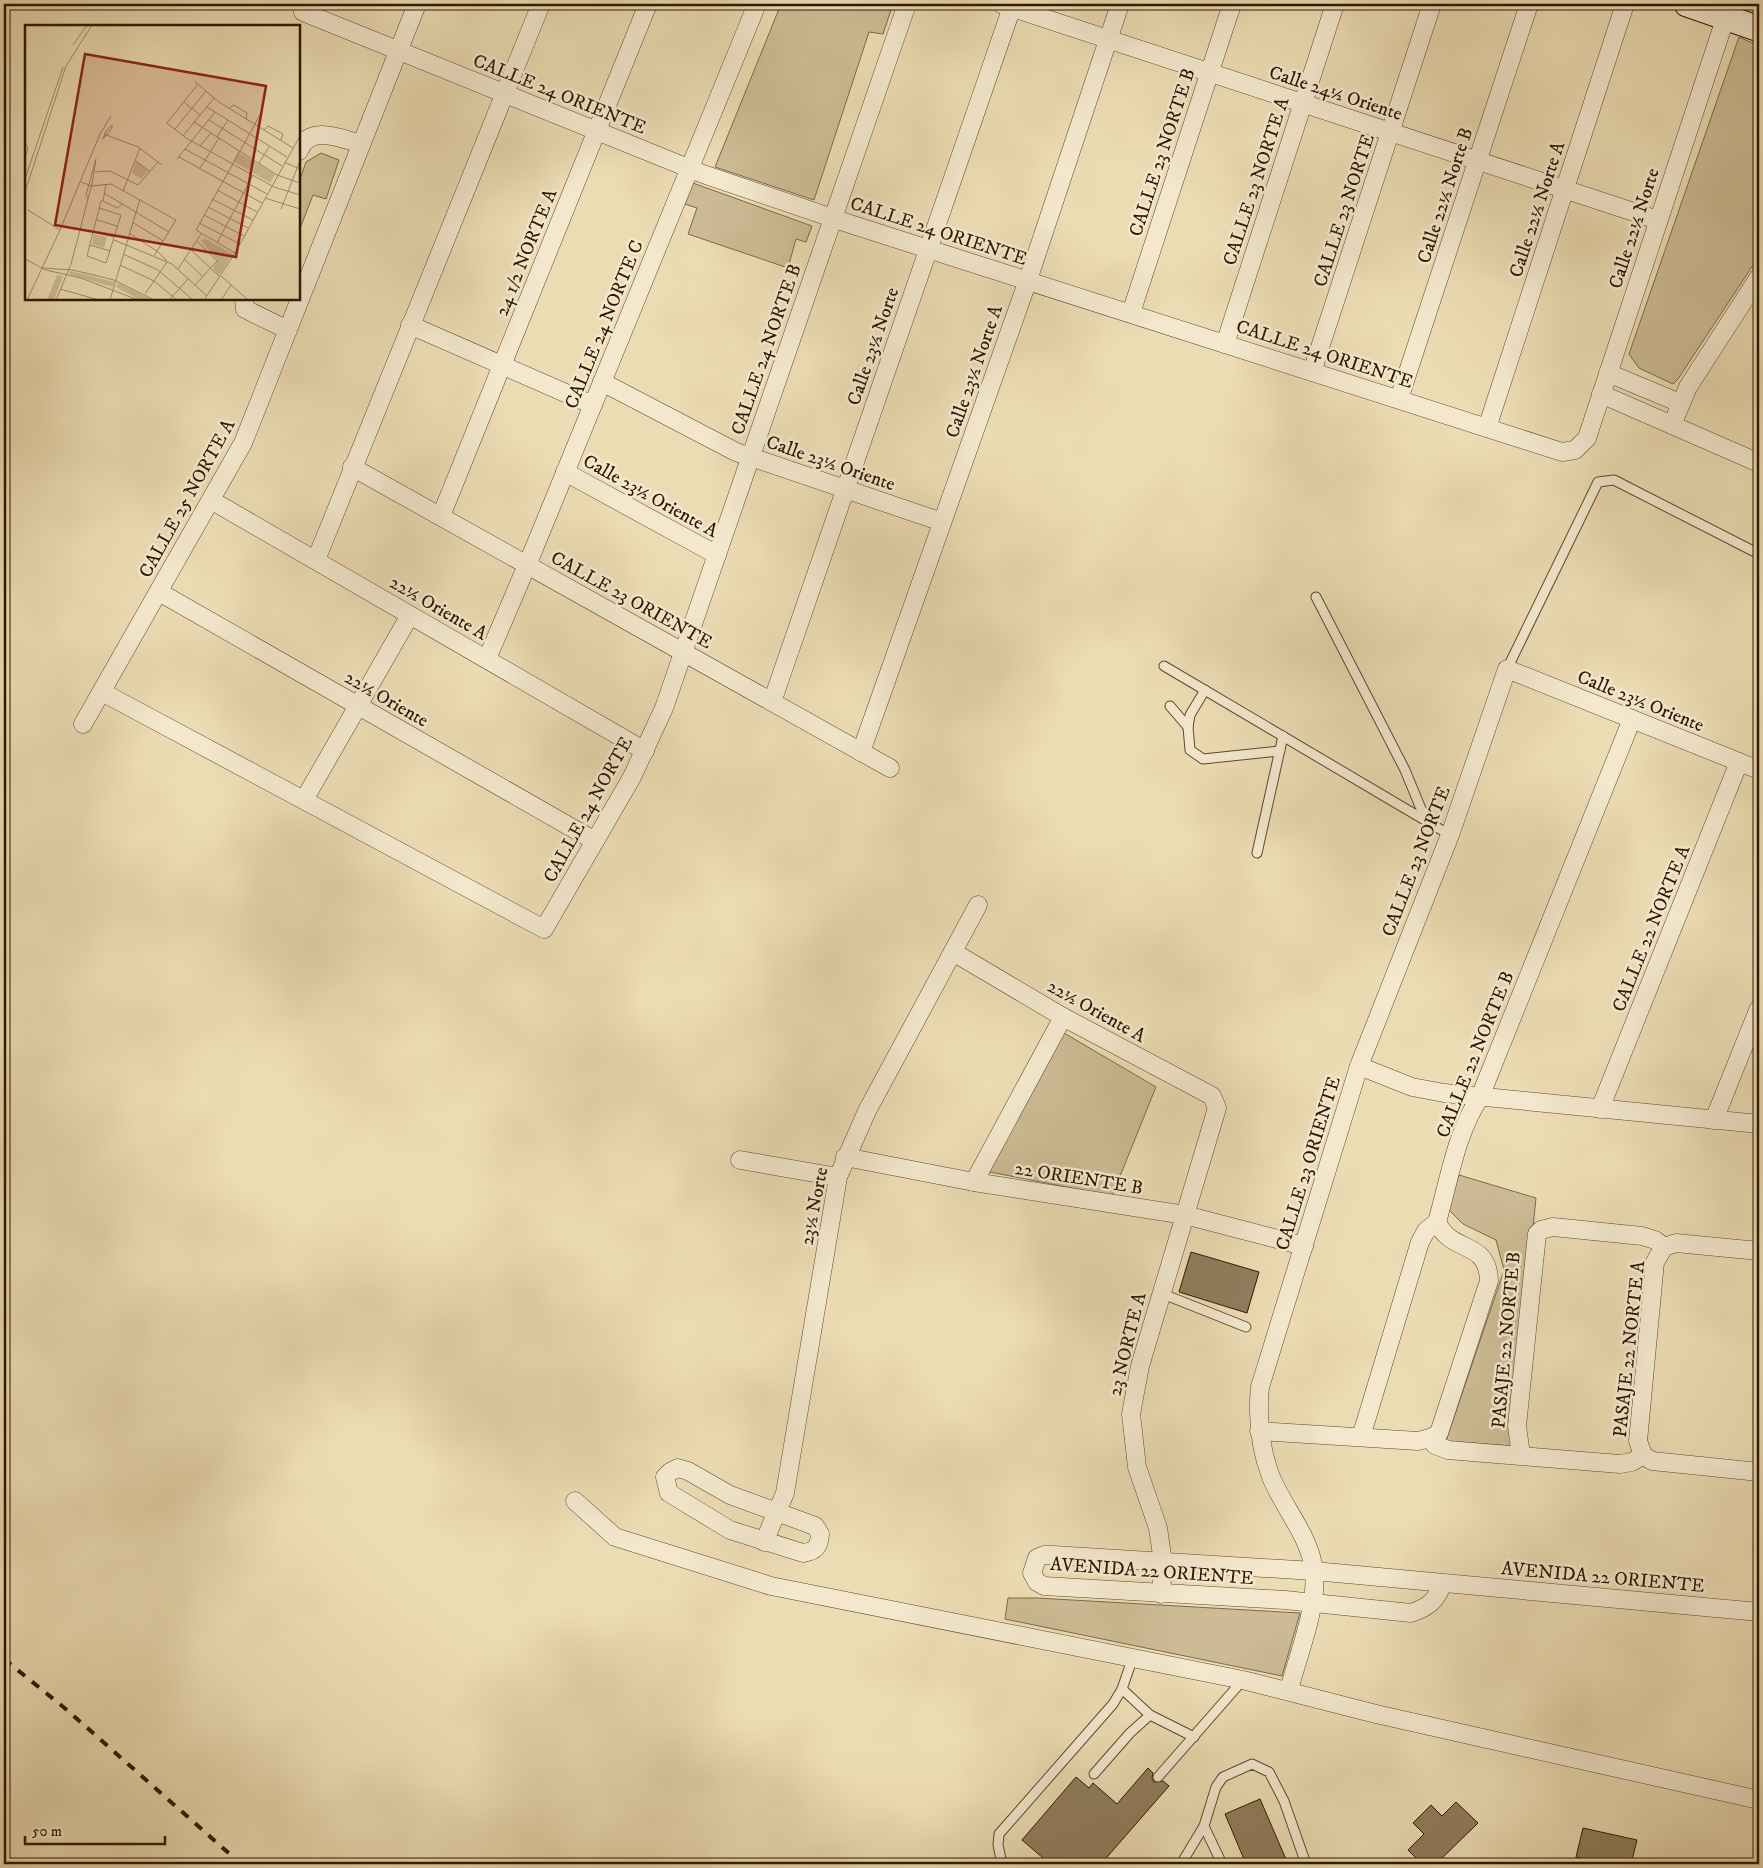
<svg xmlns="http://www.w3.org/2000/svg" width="1763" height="1868" viewBox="0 0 1763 1868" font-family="'IM FELL DW Pica',serif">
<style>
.green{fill:#ccbb95;stroke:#7c694a}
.building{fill:#907d5e;stroke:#2d1700}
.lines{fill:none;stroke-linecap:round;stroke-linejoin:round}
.lane-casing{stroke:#5d482d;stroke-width:11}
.street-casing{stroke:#5d482d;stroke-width:19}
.secondary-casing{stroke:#2d1700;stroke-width:27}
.lane{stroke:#f3e8ce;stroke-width:9}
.street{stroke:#f3e8ce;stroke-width:18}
.secondary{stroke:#f3e8ce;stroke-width:25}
.rail{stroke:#2d1700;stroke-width:4;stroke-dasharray:9 9;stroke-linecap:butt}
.labels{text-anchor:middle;stroke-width:5;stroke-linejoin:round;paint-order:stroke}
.street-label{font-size:19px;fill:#2d1700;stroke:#f3e8ce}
.inset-road{fill:none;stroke:#a08d6c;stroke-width:1}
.view{fill:#8f2418;fill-opacity:0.15;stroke:#8f2418;stroke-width:2.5}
.inset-edge{fill:none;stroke:#2d1700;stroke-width:2.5}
</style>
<rect width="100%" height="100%" fill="#ecdcb4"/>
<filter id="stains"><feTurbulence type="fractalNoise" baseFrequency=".004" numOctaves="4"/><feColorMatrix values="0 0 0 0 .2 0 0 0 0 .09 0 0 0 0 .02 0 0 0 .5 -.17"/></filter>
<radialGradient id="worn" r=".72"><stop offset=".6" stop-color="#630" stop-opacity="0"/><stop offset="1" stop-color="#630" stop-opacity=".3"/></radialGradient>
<g class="green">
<polygon points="781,4 893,4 883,34 869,32 814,200 715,167"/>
<polygon points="1739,37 1759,46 1759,256 1678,379 1673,384 1639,368 1629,354"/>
<polygon points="321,153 339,160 326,199 313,195 299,231 299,182 306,162"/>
<polygon points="693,183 812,226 806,242 796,239 788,268 688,234 697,208 685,204"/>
<polygon points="1064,1033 1156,1087 1112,1196 985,1171"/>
<polygon points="1459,1175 1536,1198 1511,1446 1446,1441 1504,1270 1496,1240 1463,1224 1447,1208"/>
<polygon points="1008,1598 1037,1598 1300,1613 1282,1676 1005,1619"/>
</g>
<g class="building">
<polygon points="1191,1252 1259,1272 1247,1313 1179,1292"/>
<polygon points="1148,1768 1153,1773 1152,1779 1154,1782 1163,1781 1169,1786 1101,1864 1050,1864 1022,1840 1076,1777 1089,1788 1093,1783 1117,1804"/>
<polygon points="1260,1799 1288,1864 1246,1864 1225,1814"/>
<polygon points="1456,1802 1478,1823 1436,1864 1422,1864 1408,1850 1424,1834 1413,1823 1431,1805 1442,1816"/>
<polygon points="1583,1828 1637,1840 1631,1864 1606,1864 1576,1857"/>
</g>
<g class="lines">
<defs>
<g id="lane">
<polyline points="1316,597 1405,770 1426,821"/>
<polyline points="1164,666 1450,835"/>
<polyline points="1507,669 1598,482 1614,480 1759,554"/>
<polyline points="1170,706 1188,727 1190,750 1203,759 1280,751"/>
<polyline points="1188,727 1190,715 1205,690"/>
<polyline points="1257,853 1283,736"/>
<polyline points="1163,1291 1163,1294 1246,1327"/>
<polyline points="1122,1689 1150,1715"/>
<polyline points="1094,1774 1130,1733 1150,1715 1194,1737"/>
<polyline points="1158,1777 1243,1680"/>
<polyline points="1002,1864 998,1845 999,1834 1113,1704 1122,1689 1133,1657"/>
<polyline points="1181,1864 1204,1826"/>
<polyline points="1222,1864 1204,1826 1216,1787 1223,1777 1252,1764 1269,1772 1284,1801 1306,1864"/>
</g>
<g id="street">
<polyline points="1001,4 1658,220"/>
<polyline points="303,12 703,174 850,224 1562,452 1575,450 1587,438 1726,16"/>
<path d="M299,151C309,124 340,138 361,144"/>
<polyline points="244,299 245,309 288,330"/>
<polyline points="1131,313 1232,4"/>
<polyline points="410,325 593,405"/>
<polyline points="1225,344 1335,4"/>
<polyline points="1312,372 1432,4"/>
<polyline points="1608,373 1680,403"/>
<polyline points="602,382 736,452 942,522"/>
<polyline points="1601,394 1759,463"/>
<polyline points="1399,399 1529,4"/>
<polyline points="1672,425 1688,387 1759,277"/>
<polyline points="1487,428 1625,4"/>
<polyline points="352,467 890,768"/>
<polyline points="565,472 717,555"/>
<polyline points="211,500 645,751"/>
<polyline points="441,516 648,4"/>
<polyline points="316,560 541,4"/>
<polyline points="159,592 595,841"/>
<polyline points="487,659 533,551 757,4"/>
<polyline points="102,692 544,929 632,777 664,708 907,4"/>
<polyline points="772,702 1013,4"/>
<polyline points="83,724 243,443 417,4"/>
<polyline points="861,752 1028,280 1120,4"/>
<polyline points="304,800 410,615"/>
<polyline points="953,952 1063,1017 1212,1096 1217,1108 1140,1366 1131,1414 1137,1467 1158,1528 1163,1562 1161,1594"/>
<polyline points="1359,1066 1412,1087 1444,1093 1759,1124"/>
<polyline points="1600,1109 1739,762"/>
<polyline points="1714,1120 1759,1008"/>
<polyline points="845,1157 974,1182 1185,1215 1304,1246"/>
<polyline points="740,1160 838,1177"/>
<polyline points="974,1182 1063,1017"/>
<polyline points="1759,1251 1676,1243 1664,1247 1655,1262 1638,1441 1643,1455 1652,1461 1759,1472"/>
<path d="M1259,1431L1418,1441L1430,1438L1439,1433L1489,1281C1488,1239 1452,1255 1437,1222"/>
<path d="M1361,1437L1420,1242L1426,1231L1437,1222C1449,1181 1456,1133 1480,1097L1632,719"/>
<polyline points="1430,1438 1435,1445 1448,1450 1620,1464 1632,1462 1643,1455"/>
<polyline points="1521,1455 1517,1426 1537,1234 1541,1230 1553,1227 1642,1236 1655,1240 1664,1247"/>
<path d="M678,1468L688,1471L730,1495L815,1526L820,1534C819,1547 816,1551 803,1553L730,1530L669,1493L665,1477L670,1472Z"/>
<polyline points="575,1501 615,1537 771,1586 1243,1680 1376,1714 1759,1800"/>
<polyline points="764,1542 785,1493 838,1177 867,1111 978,905"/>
<path d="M1443,1583C1436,1601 1429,1607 1411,1613L1285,1600L1044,1586L1037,1582L1032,1573L1037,1558L1044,1555H1053L1314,1571L1759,1612"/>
<path d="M1289,1690C1298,1655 1318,1606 1314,1571C1310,1536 1284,1509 1271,1477C1260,1448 1257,1418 1260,1387L1359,1066L1450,835L1507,669L1759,770"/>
</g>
<polyline id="secondary" points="1687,4 1759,29"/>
</defs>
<use href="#lane" class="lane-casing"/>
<use href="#street" class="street-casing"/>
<use href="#secondary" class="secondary-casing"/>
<use href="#lane" class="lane"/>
<use href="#street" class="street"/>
<use href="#secondary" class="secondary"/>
<polyline class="rail" points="4,1659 67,1710 241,1864"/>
</g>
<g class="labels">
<g class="street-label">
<text transform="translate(1336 92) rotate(18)" y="7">Calle 24½ Oriente</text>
<text transform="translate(560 93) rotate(22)" y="7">CALLE 24 ORIENTE</text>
<text transform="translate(1161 152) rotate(-72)" y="7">CALLE 23 NORTE B</text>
<text transform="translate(1255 181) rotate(-72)" y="7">CALLE 23 NORTE A</text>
<text transform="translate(1444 195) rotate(-72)" y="7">Calle 22½ Norte B</text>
<text transform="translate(1536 209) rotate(-72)" y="7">Calle 22½ Norte A</text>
<text transform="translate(1343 210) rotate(-72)" y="7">CALLE 23 NORTE</text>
<text transform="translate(1633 228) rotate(-72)" y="7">Calle 22½ Norte</text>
<text transform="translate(939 230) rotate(18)" y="7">CALLE 24 ORIENTE</text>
<text transform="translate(525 252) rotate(-68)" y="7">24 1/2 NORTE A</text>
<text transform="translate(603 324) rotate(-68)" y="7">CALLE 24 NORTE C</text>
<text transform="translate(872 346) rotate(-71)" y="7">Calle 23½ Norte</text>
<text transform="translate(765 349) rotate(-71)" y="7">CALLE 24 NORTE B</text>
<text transform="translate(1325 353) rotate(18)" y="7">CALLE 24 ORIENTE</text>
<text transform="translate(973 371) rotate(-71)" y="7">Calle 23½ Norte A</text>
<text transform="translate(831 462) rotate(19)" y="7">Calle 23½ Oriente</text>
<text transform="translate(651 495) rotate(29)" y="7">Calle 23½ Oriente A</text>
<text transform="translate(186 498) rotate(-61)" y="7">CALLE 25 NORTE A</text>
<text transform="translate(632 599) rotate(29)" y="7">CALLE 23 ORIENTE</text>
<text transform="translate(439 607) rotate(30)" y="7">22½ Oriente A</text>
<text transform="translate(387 698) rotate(30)" y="7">22½ Oriente</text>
<text transform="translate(1641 700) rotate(22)" y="7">Calle 23½ Oriente</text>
<text transform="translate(587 809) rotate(-61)" y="7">CALLE 24 NORTE</text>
<text transform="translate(1415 861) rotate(-69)" y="7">CALLE 23 NORTE</text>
<text transform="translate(1650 928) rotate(-68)" y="7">CALLE 22 NORTE A</text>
<text transform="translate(1097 1010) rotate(29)" y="7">22½ Oriente A</text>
<text transform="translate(1474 1054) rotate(-68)" y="7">CALLE 22 NORTE B</text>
<text transform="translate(1307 1163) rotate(-73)" y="7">CALLE 23 ORIENTE</text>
<text transform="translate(1079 1177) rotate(9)" y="7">22 ORIENTE B</text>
<text transform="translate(813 1206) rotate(-79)" y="7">23½ Norte</text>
<text transform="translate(1505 1340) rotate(-85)" y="7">PASAJE 22 NORTE B</text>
<text transform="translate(1126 1344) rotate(-76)" y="7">23 NORTE A</text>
<text transform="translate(1628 1349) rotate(-84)" y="7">PASAJE 22 NORTE A</text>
<text transform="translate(1152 1570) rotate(4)" y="7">AVENIDA 22 ORIENTE</text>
<text transform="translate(1603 1576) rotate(5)" y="7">AVENIDA 22 ORIENTE</text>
</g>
</g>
<g transform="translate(25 25)">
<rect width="275" height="275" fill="#ecdcb4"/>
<path d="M213,127L250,149L245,158L208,136ZM111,136L123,146L116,154L107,148ZM69,209L82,212L79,223L67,219ZM179,213L208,229L194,250L188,244L192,235L176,216ZM46,246L89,257L88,262L44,249ZM32,250L38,251L29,275H22ZM93,258L127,275H115L91,262Z" fill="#ccbb95"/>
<path class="inset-road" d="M48,20L62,0M170,57L194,77L268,123M173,59L142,98L161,113L249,162L275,170M159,77L175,90M182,82L262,132M204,83L209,80L222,88L221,94M184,95L257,141M169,97L252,150L275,158M87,100V103L78,114L81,106ZM150,104L181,66M239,105L243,101L258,109L256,115M79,109L113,122L137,140M158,111L189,73M192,112L203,95M0,117L3,123L0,134M175,121L186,108M160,124L242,169M154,132L237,178M152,134L190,87M110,135L125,147M259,137L275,144M234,138L244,122M175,143L194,113M70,147L85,146L113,160L133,137M0,154L38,42M56,157L67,161L86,159L151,195L129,231M81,159L78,176L92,183L98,179M192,165L232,187M98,166L115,123M0,167L41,41L67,0M79,168L144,207M240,173L275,184M187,174L228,195M183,182L223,203M74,183L96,190L81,238L62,231L76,176L78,175M256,184L275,136M3,185L35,205M179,190L219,211M72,195L92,201M107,197L138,216M174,198L215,219M69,207L89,212M104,208L132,226L142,236M89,215L147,239L182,271M192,218L228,150M65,220L85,226M166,225L195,252M210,228L171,205L235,90M98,229L133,245L168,275M0,234L21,245L56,253L113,275M159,234L178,252M95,240L129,256L152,275M16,243L48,245L89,255L129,275M153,244L176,209M196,251L223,275M170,260L192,236L172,216M35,264L74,275M120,269L142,237M2,275L35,205L75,109L86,91M31,275L46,239L55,205L63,174L67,159L71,134L61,170L63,174M85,275L115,174M144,275L163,254M179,275L210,228L275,111M196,275L206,260"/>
<path class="view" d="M60,29L241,61L211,232L30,200Z"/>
<rect width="275" height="275" class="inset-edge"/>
</g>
<rect width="1763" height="1868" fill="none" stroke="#ecdcb4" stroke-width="20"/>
<rect x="5" y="5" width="1753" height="1858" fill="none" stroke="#2d1700" stroke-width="2.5"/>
<rect x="10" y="10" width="1743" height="1848" fill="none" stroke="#2d1700"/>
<path d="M25 1836v8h140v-8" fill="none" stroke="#2d1700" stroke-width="2.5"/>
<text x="32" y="1836" font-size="15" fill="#2d1700" stroke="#f3e8ce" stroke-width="4" paint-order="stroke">50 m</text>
<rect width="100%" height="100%" filter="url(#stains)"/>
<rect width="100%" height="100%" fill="url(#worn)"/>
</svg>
